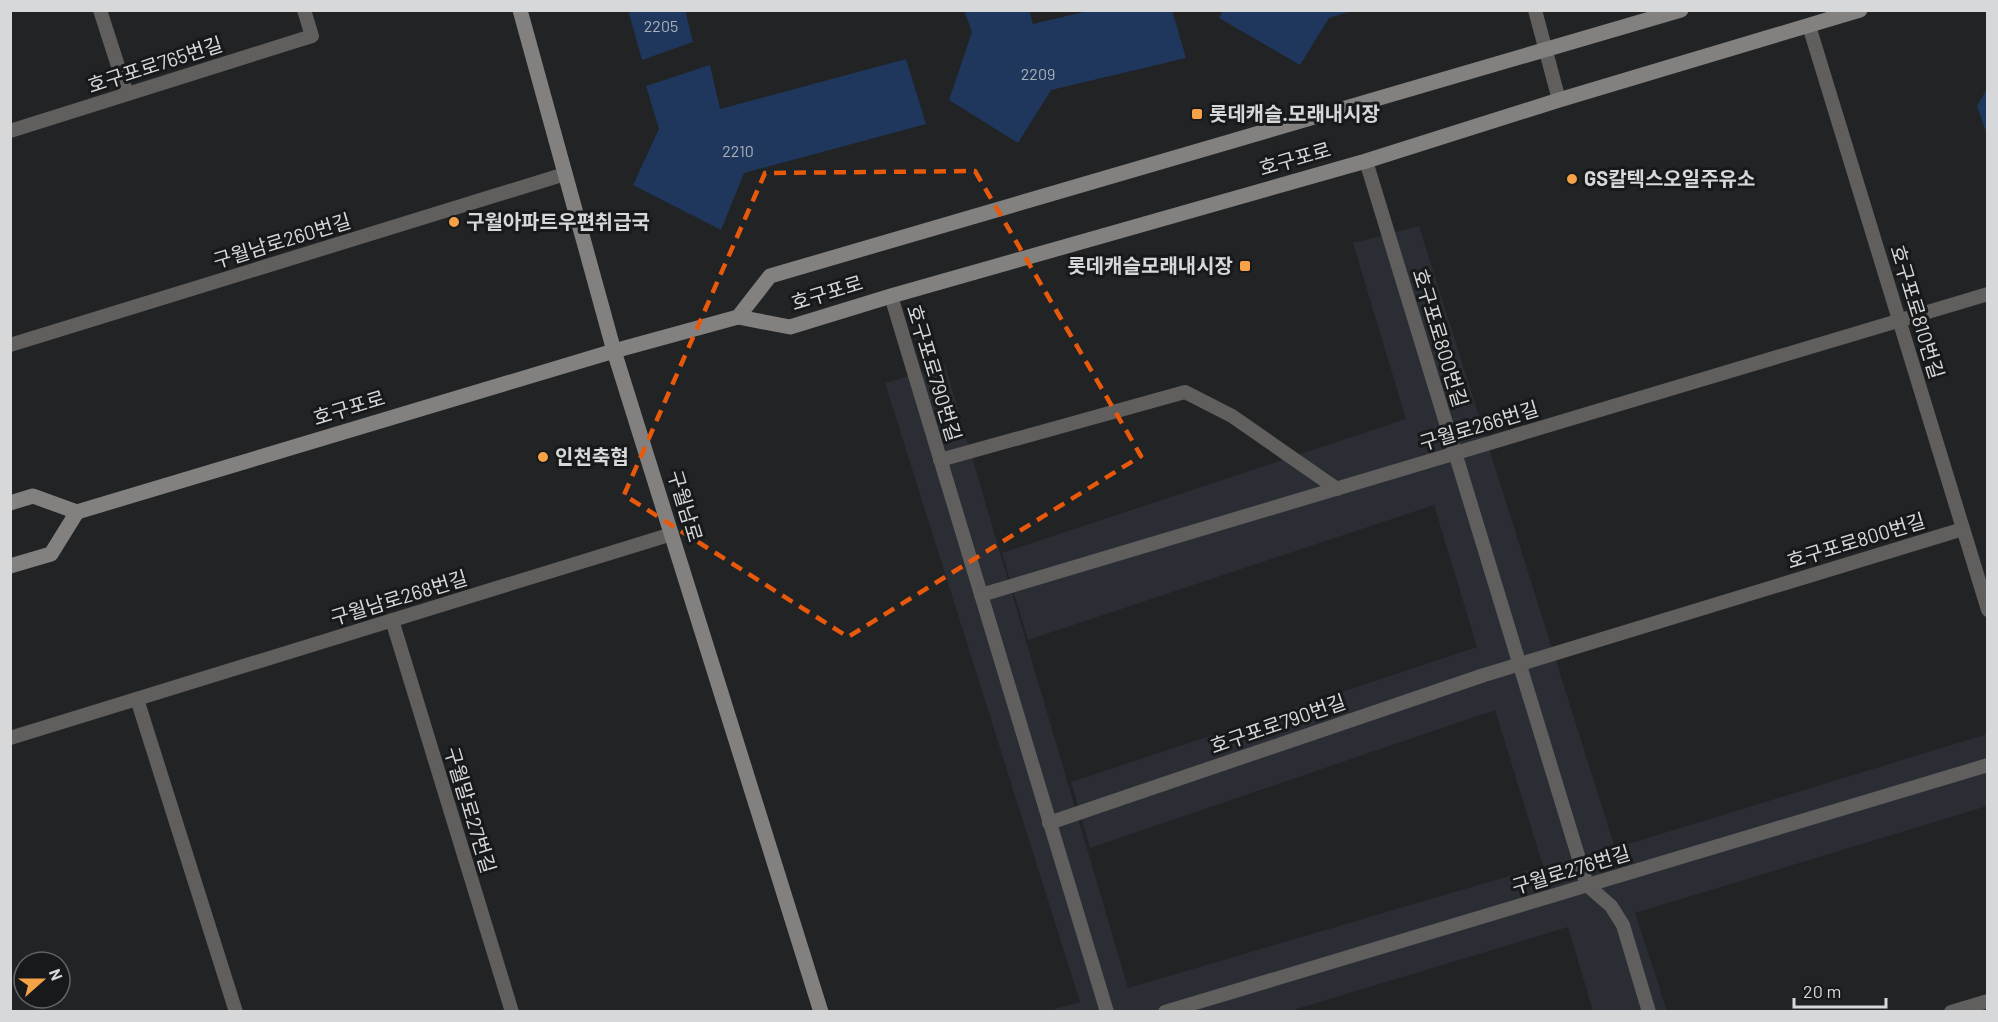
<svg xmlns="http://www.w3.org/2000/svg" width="1998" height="1022" viewBox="0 0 1998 1022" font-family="Barlow,'Noto Sans KR',sans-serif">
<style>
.built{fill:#2a2d34}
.building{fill:#1f375c}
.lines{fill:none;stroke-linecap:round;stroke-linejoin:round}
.lane{stroke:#605f5e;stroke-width:14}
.secondary{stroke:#82817f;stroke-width:15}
.marked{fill:none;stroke:#e8590c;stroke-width:4.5;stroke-dasharray:12 8;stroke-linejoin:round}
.poi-dot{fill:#f6a247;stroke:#18191b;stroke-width:2}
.labels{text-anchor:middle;stroke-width:6;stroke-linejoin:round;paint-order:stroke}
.number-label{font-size:16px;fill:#a9b0ba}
.street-label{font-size:20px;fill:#d7d8d9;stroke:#18191b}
.poi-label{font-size:20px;font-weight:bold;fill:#d7d8d9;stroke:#18191b;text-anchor:start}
</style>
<rect width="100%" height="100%" fill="#212325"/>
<polygon class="built" points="1419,226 1615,848 1987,734 1987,806 1635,913 1667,1011 1593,1011 1568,927 1290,1011 1048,1011 1080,1002 885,383 945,365 1128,988 1543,866 1495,710 1090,848 1071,782 1477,647 1434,505 1028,640 1002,553 1406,419 1353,243"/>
<g class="building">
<polygon points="628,10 685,10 693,42 642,60"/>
<polygon points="964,10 1029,10 1033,24 1092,10 1172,10 1186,58 1051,90 1018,143 949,100 972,32"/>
<polygon points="1223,10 1351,10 1352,11 1329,18 1300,65 1219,18"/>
<polygon points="906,59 926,124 744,173 721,230 633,185 659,129 646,86 710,65 720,109"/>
<polygon points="1988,87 1988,135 1987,135 1977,106"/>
</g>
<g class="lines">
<g class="lane">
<polyline points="100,10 127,94"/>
<polyline points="1535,10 1559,100"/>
<polyline points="1809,26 1988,610"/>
<polyline points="10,131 312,36 304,10"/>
<polyline points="1366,161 1587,885 1611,906 1623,925 1649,1012"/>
<polyline points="891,296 1107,1012"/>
<polyline points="10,345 565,174"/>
<polyline points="940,460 1185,392 1232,416 1337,489"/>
<polyline points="981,595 1988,294"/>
<polyline points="392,620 512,1012"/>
<polyline points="137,699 236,1012"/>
<polyline points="10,738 672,534"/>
<polyline points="1049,823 1484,675 1963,529"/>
<polyline points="1165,1012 1988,765"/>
<polyline points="1951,1012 1988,1001"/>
</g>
<g class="secondary">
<polyline points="520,10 614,351 821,1012"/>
<polyline points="738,317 770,276 1681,10"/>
<polyline points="10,503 33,496 77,512 614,351 738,317 790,327 891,296 1366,161 1559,100 1860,10"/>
<polyline points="10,566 51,554 77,512"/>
</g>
</g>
<path class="marked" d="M975,171L1141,456L848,637L624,495L765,173Z"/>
<g class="poi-dot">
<rect x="1191" y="108" width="12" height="12" rx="3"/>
<circle cx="1572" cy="179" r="6"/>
<circle cx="454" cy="222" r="6"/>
<rect x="1239" y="260" width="12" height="12" rx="3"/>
<circle cx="543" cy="457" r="6"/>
</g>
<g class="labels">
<g class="number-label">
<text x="661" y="32">2205</text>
<text x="1038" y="80">2209</text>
<text x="738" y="157">2210</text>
</g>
<g class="street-label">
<text transform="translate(155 65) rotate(-18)" y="7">호구포로765번길</text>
<text transform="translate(1295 159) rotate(-16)" y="7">호구포로</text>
<text transform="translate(282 241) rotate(-17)" y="7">구월남로260번길</text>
<text transform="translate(827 293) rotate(-17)" y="7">호구포로</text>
<text transform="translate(1917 312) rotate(73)" y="7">호구포로810번길</text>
<text transform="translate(1440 338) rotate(73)" y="7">호구포로800번길</text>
<text transform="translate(934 373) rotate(73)" y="7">호구포로790번길</text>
<text transform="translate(349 408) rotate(-17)" y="7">호구포로</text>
<text transform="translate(1479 426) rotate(-17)" y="7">구월로266번길</text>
<text transform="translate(685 506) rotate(73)" y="7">구월남로</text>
<text transform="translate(1856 541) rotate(-17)" y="7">호구포로800번길</text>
<text transform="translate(399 598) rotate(-17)" y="7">구월남로268번길</text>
<text transform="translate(1278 724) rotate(-19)" y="7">호구포로790번길</text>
<text transform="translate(470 810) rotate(73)" y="7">구월말로27번길</text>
<text transform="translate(1571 870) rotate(-17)" y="7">구월로276번길</text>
</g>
<g class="poi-label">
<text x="1209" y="121">롯데캐슬.모래내시장</text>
<text x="1584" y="186">GS칼텍스오일주유소</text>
<text x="466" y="229">구월아파트우편취급국</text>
<text x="1233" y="273" text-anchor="end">롯데캐슬모래내시장</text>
<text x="555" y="464">인천축협</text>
</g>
</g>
<rect width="1998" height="1022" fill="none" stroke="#d7d8d9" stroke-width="24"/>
<g transform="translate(42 980) rotate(69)"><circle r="28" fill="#18191b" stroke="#646567" stroke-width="1.5"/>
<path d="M0-4.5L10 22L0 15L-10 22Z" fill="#f6a247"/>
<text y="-9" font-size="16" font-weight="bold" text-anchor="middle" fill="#d7d8d9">N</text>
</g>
<path d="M1794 998v9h92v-9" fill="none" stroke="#d7d8d9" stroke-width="3"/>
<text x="1803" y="998" font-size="18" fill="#d7d8d9" stroke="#18191b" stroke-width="4.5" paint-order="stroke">20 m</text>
</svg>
